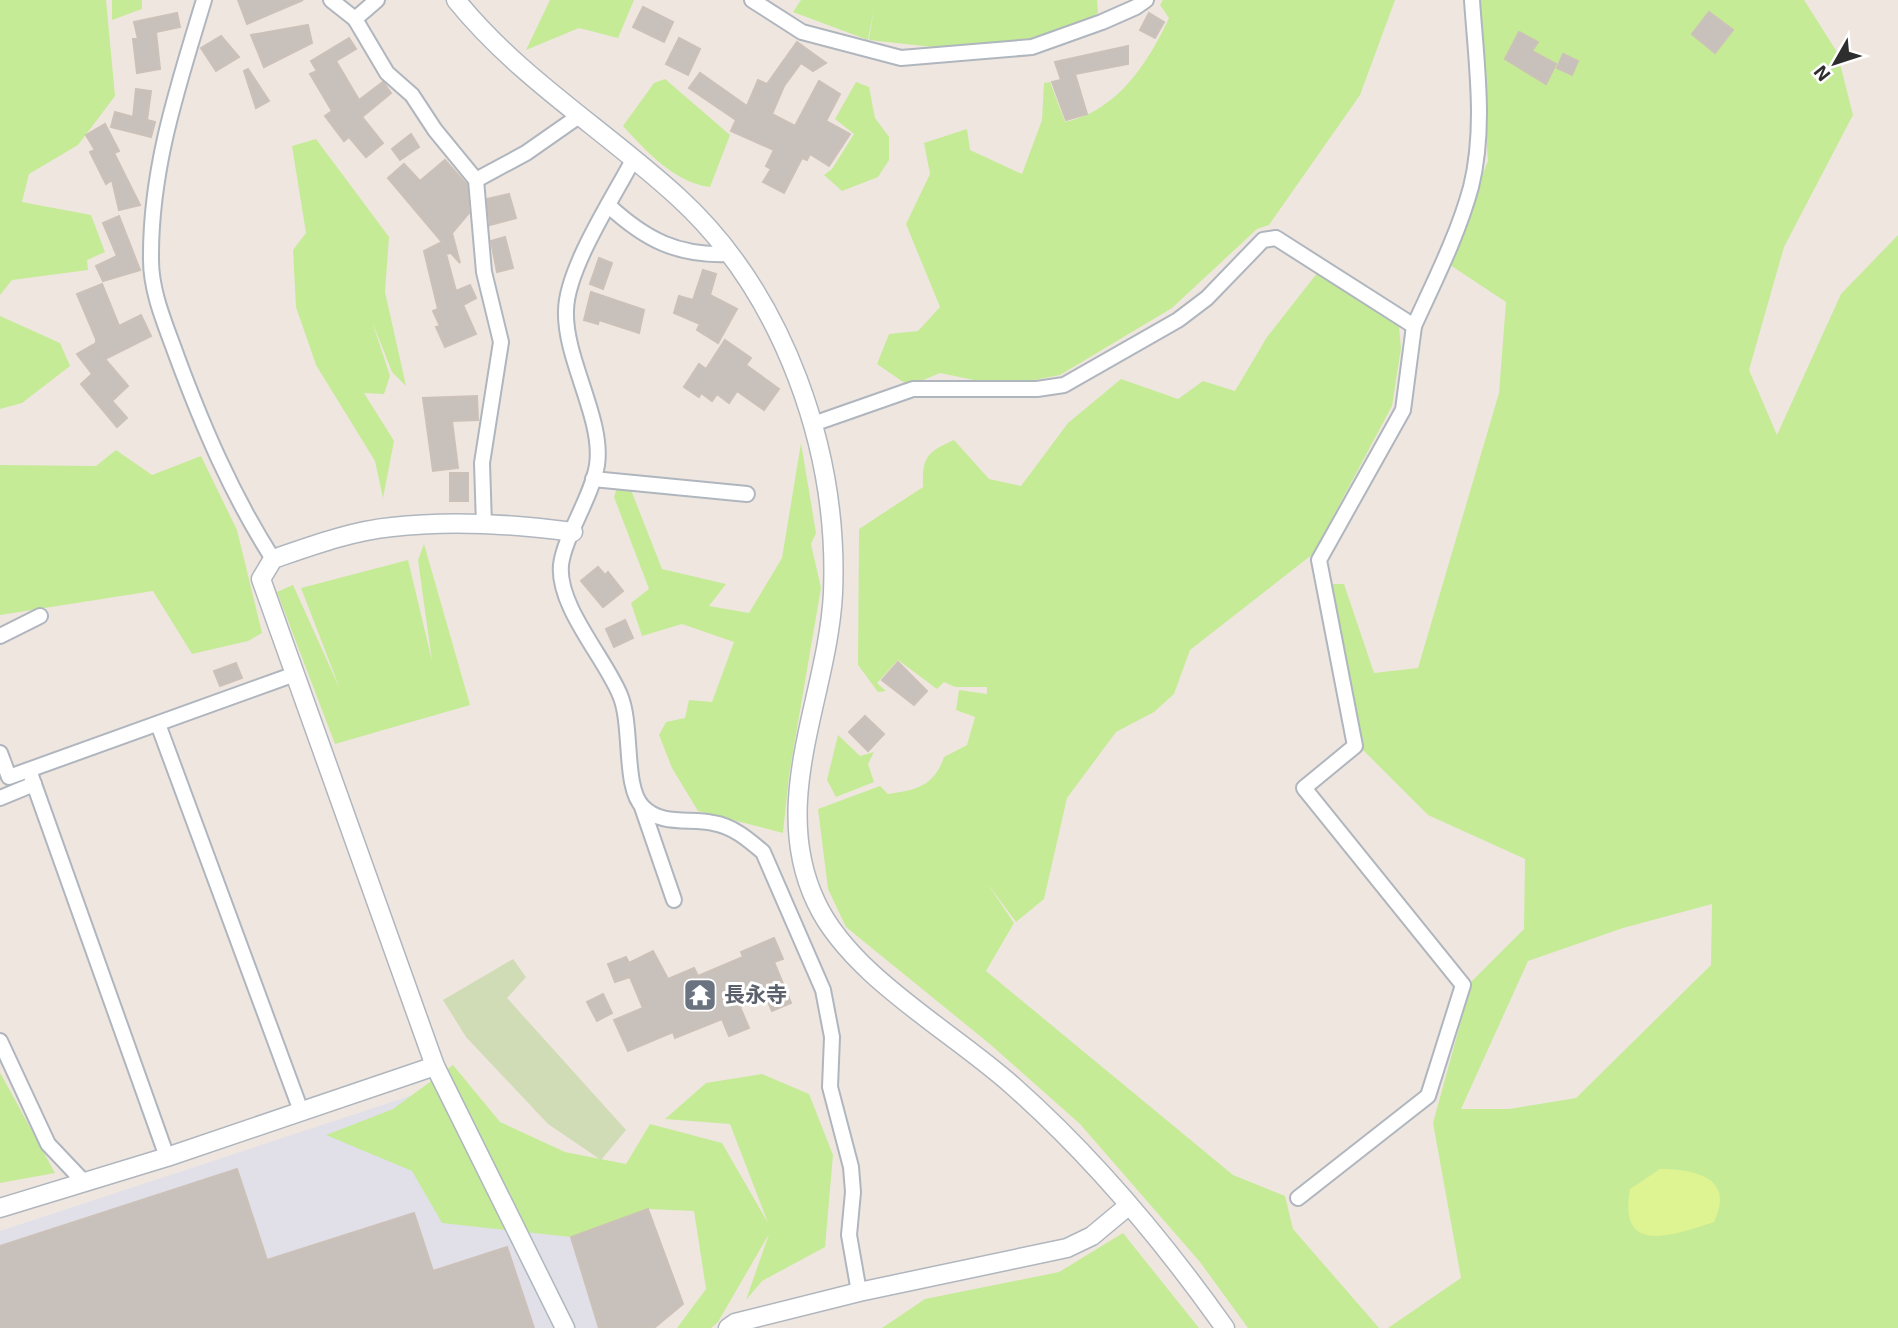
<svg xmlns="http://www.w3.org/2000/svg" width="1898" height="1328" viewBox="0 0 1898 1328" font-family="'Exo 2','Noto Sans JP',sans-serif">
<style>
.industrial{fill:#e1e0e9}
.green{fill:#c5eb97;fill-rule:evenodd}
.cemetery{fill:#d0dcb5}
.pitch{fill:#def392}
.building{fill:#c8c1bb;stroke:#ccc1b8;stroke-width:2}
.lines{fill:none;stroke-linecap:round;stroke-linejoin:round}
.minor-casing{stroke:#afb6be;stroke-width:18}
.tertiary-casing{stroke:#afb6be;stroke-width:21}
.minor{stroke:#fff;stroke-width:14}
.tertiary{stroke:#fff;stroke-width:18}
.labels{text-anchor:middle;stroke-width:6;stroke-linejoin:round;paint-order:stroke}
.worship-label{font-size:21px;font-weight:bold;fill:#5b616d;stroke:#fff;text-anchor:start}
</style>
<rect width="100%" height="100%" fill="#f0e6e0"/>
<polygon class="industrial" points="431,1089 628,1193 623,1328 0,1328 0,1231"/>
<g class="green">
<polygon points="0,0 106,0 115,96 78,145 29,174 22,202 91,215 105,252 87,260 88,270 12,280 0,295"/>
<polygon points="112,0 142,0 142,9 112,20"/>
<polygon points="550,0 634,0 618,38 579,28 526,50"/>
<polygon points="801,0 1097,0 1098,13 1054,39 978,52 869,40 874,8 868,40 793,12"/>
<path d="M1163,0H1395L1360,95L1269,225L1257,229L1172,308L1060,375L1003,386L940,373L909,386L877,364L889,334L918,331L940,307L906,224L930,174L924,143L967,129L970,150L1022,174L1042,120L1044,83L1050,82L1065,122C1117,111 1148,63 1169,18L1160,5Z"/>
<path d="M1476,0H1804L1837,52L1853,115L1784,247L1749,370L1777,435L1841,294L1898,235V1328H1388L1461,1278L1433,1123L1472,981L1524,929L1525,859L1428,815L1363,750L1330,584H1344L1374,673L1418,668L1499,393L1506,302L1447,263L1488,161ZM1712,904L1711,965L1576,1098L1509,1109H1461L1528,961L1623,928Z"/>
<path d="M665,79L730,135L710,187C675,183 646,151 623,126L654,83Z"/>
<polygon points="856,82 869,87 875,118 889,137 889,160 878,177 842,191 824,175 832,169 854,134 835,119"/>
<polygon points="316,139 389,237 385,292 406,386 392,372 372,321 390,376 384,394 364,393 394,441 383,498 375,461 316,365 296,307 293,250 306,233 292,146"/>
<path d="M1318,272L1399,327L1401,348L1392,406L1313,554L1190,650L1174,694L1154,712L1116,732L1067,798L1044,899L1016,922L987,883L1014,923L986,971L1233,1175L1285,1196L1293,1229L1379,1328H1248L1200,1262L1080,1124L991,1045L846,927L828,889L818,809L880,786L888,794C917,790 934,786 944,757L967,745L975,717L956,710L959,690L987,694V687H955L944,682L937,689L898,660L877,683L886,691L878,692L858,665L859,529L923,487C922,457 927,452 954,440L989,479L1021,486L1068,423L1121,379L1178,399L1203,381L1235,391L1267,337Z"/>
<polygon points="0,316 60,343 70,366 22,403 0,409"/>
<polygon points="801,443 816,533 811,544 821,588 789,775 783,833 698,811 672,768 659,735 666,722 685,718 689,700 712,702 734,642 682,624 642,636 631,603 649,589 614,497 617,488 631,490 662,569 726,584 709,606 749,613 782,558"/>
<polygon points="116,450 152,475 201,456 237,530 262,633 248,641 192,654 153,591 0,615 0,465 96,466"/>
<polygon points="424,544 470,705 335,744 277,592 293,585 340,689 301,588 408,560 432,661 418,560"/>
<polygon points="838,735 860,756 874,752 868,764 874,782 836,797 827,780"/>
<polygon points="453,1065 500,1122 565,1152 626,1164 650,1124 722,1143 768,1223 730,1124 665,1119 706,1083 762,1074 809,1094 833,1155 825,1247 762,1281 746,1300 769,1234 718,1322 711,1328 677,1328 706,1289 694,1211 648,1209 571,1237 442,1223 412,1171 326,1135 393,1109"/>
<polygon points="0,1073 2,1076 55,1173 0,1183"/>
<polygon points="1123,1233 1199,1328 882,1328 925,1299 1059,1272"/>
</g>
<polygon class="cemetery" points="513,959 526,977 507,998 626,1130 601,1160 548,1124 466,1037 443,1000"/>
<path class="pitch" d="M1660,1169C1694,1169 1736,1177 1714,1222C1677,1234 1617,1258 1630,1189Z"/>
<g class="building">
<polygon points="238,0 303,0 247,24"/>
<polygon points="643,7 673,22 664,42 633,27"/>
<polygon points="1709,12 1733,30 1715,53 1692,34"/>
<polygon points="177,13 180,27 156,32 160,69 137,73 133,39 138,39 134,22"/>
<polygon points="1149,13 1164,22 1155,38 1140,30"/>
<polygon points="308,25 312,43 264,67 251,35"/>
<polygon points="1519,32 1538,42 1532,51 1556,64 1546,84 1505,59"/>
<polygon points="221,36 239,57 216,71 201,48"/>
<polygon points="349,38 356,49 336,61 359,100 383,82 391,93 362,117 383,143 366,157 349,137 344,141 325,116 332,111 310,74 317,71 311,61"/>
<polygon points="679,38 700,49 688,75 666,64"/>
<polygon points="797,42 826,63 813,71 801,63 784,86 772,114 795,126 819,81 840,94 826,121 850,134 829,166 810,154 807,160 802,158 784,193 763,182 771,169 766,166 774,150 731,131 736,120 689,88 700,73 747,106 758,80 767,84"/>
<polygon points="1128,46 1128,64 1075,74 1087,114 1066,120 1052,82 1061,80 1055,62"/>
<polygon points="1563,54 1578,61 1572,75 1557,68"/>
<polygon points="248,69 269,101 256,108 244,71"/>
<polygon points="136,89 151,91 147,120 155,122 151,137 111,127 115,112 133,117"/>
<polygon points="105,124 119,151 114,153 140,205 119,210 112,180 106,184 90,152 95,150 86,135"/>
<polygon points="411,134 419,147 400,160 392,149"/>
<polygon points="445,160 467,185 469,213 452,233 460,263 451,253 446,254 456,291 470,285 476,298 463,305 476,334 445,347 436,327 440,326 433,311 438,309 424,251 442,242 388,178 404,164 420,181"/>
<polygon points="509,194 516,218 490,225 487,199"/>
<polygon points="119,216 140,270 103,281 96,266 117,256 103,223"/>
<polygon points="505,237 513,268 497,272 491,241"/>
<polygon points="599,258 612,263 603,289 590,284"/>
<polygon points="703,270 716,274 710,295 737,309 718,343 697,330 700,324 674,313 679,296 693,300"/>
<polygon points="102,284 119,326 141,315 151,336 105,359 128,386 112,401 127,418 117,427 81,384 92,374 77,354 96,343 96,339 77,294"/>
<polygon points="591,292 644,310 639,333 599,320 598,324 584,320"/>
<polygon points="725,340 751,358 746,365 779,389 764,410 737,391 729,403 717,394 712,401 701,393 699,397 684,387 699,364 706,369"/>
<polygon points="477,396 478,420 452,421 458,468 433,471 423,398"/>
<rect x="450" y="473" width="18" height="28"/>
<polygon points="598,567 605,575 608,572 623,591 603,607 581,581"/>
<polygon points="625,620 633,638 614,647 606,629"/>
<polygon points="898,662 927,691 914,705 882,680"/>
<polygon points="236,663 242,678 220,686 214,671"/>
<polygon points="865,716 884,734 868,751 849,732"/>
<polygon points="774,938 783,959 774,962 791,1003 772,1011 766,997 740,1007 749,1028 729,1036 722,1019 675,1038 673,1032 628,1051 614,1020 643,1008 630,977 615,982 608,964 626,957 629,963 653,951 668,979 694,968 698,976 743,957 741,952"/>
<polygon points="603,994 612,1013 597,1021 587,1002"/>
<polygon points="237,1169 267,1260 414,1213 433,1271 507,1247 534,1328 0,1328 0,1246"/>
<polygon points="648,1209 683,1304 654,1328 599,1328 571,1237"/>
</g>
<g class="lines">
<defs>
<g id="minor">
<path d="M204,0C178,86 150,169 151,260C151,293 166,326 177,357C203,427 232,495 273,559"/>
<polyline points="331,0 355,19 387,73 412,95 435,130 476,180 484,272 501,342 482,463 484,525"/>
<polyline points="752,0 802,32 901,58 1032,47 1102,22 1136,7 1146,0"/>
<polyline points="355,19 377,0"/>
<path d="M633,160C613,198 567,268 566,310C564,359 604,419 597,465C592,497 564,537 561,565C557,606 605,658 620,695C633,725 623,788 643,807C661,826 690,818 713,823C733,826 749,840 763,852L823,990L832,1037L830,1087L851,1167L853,1192L849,1235L859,1292"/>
<polyline points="476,180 526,153 579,116"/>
<path d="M609,206C646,240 678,256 728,254"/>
<path d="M813,424L913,389H1037L1064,385L1178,320L1207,298L1263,240L1276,238L1414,326C1434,282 1458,235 1471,187C1486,127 1476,61 1472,0"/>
<polyline points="593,479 747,494"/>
<polyline points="0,636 40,616"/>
<polyline points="158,724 301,1111"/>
<polyline points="0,753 9,777 295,674"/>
<polyline points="29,770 167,1157"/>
<polyline points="0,798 34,784"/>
<polyline points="642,807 674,900"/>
<polyline points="0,1041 48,1144 84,1182"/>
<polyline points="1298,1198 1428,1096 1463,985 1304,788 1355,746 1319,560 1403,410 1414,326"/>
</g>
<g id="tertiary">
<path d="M456,0C519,78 605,130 678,197C784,294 839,451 833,593C828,696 768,801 816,902C850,976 952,1031 1013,1086C1093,1157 1164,1242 1225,1328"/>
<polyline points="0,1208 167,1157 435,1066"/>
<path d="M565,1328L435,1066L261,579L273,559C311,546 351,531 392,527C451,520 514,524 573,532"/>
<polyline points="728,1328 735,1323 859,1292 1067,1248 1092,1236 1128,1206"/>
</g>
</defs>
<use href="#minor" class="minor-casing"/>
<use href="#tertiary" class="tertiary-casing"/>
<use href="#minor" class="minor"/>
<use href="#tertiary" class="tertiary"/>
</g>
<defs>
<symbol id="temple-square" viewBox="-11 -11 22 22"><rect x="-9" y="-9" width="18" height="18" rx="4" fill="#6b7280" stroke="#fff"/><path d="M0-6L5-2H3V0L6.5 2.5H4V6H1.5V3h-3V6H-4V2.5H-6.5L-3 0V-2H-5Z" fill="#fff"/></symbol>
</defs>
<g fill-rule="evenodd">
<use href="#temple-square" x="681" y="976" width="38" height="38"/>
</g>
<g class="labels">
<g class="worship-label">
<text x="724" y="1002">長永寺</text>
</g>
</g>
<g transform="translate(1835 63) rotate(231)" stroke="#ffffff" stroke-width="5" paint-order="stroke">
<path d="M0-5L12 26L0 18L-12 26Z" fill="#2e2e2e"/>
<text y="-10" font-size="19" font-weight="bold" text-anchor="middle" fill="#2e2e2e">N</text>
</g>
</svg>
